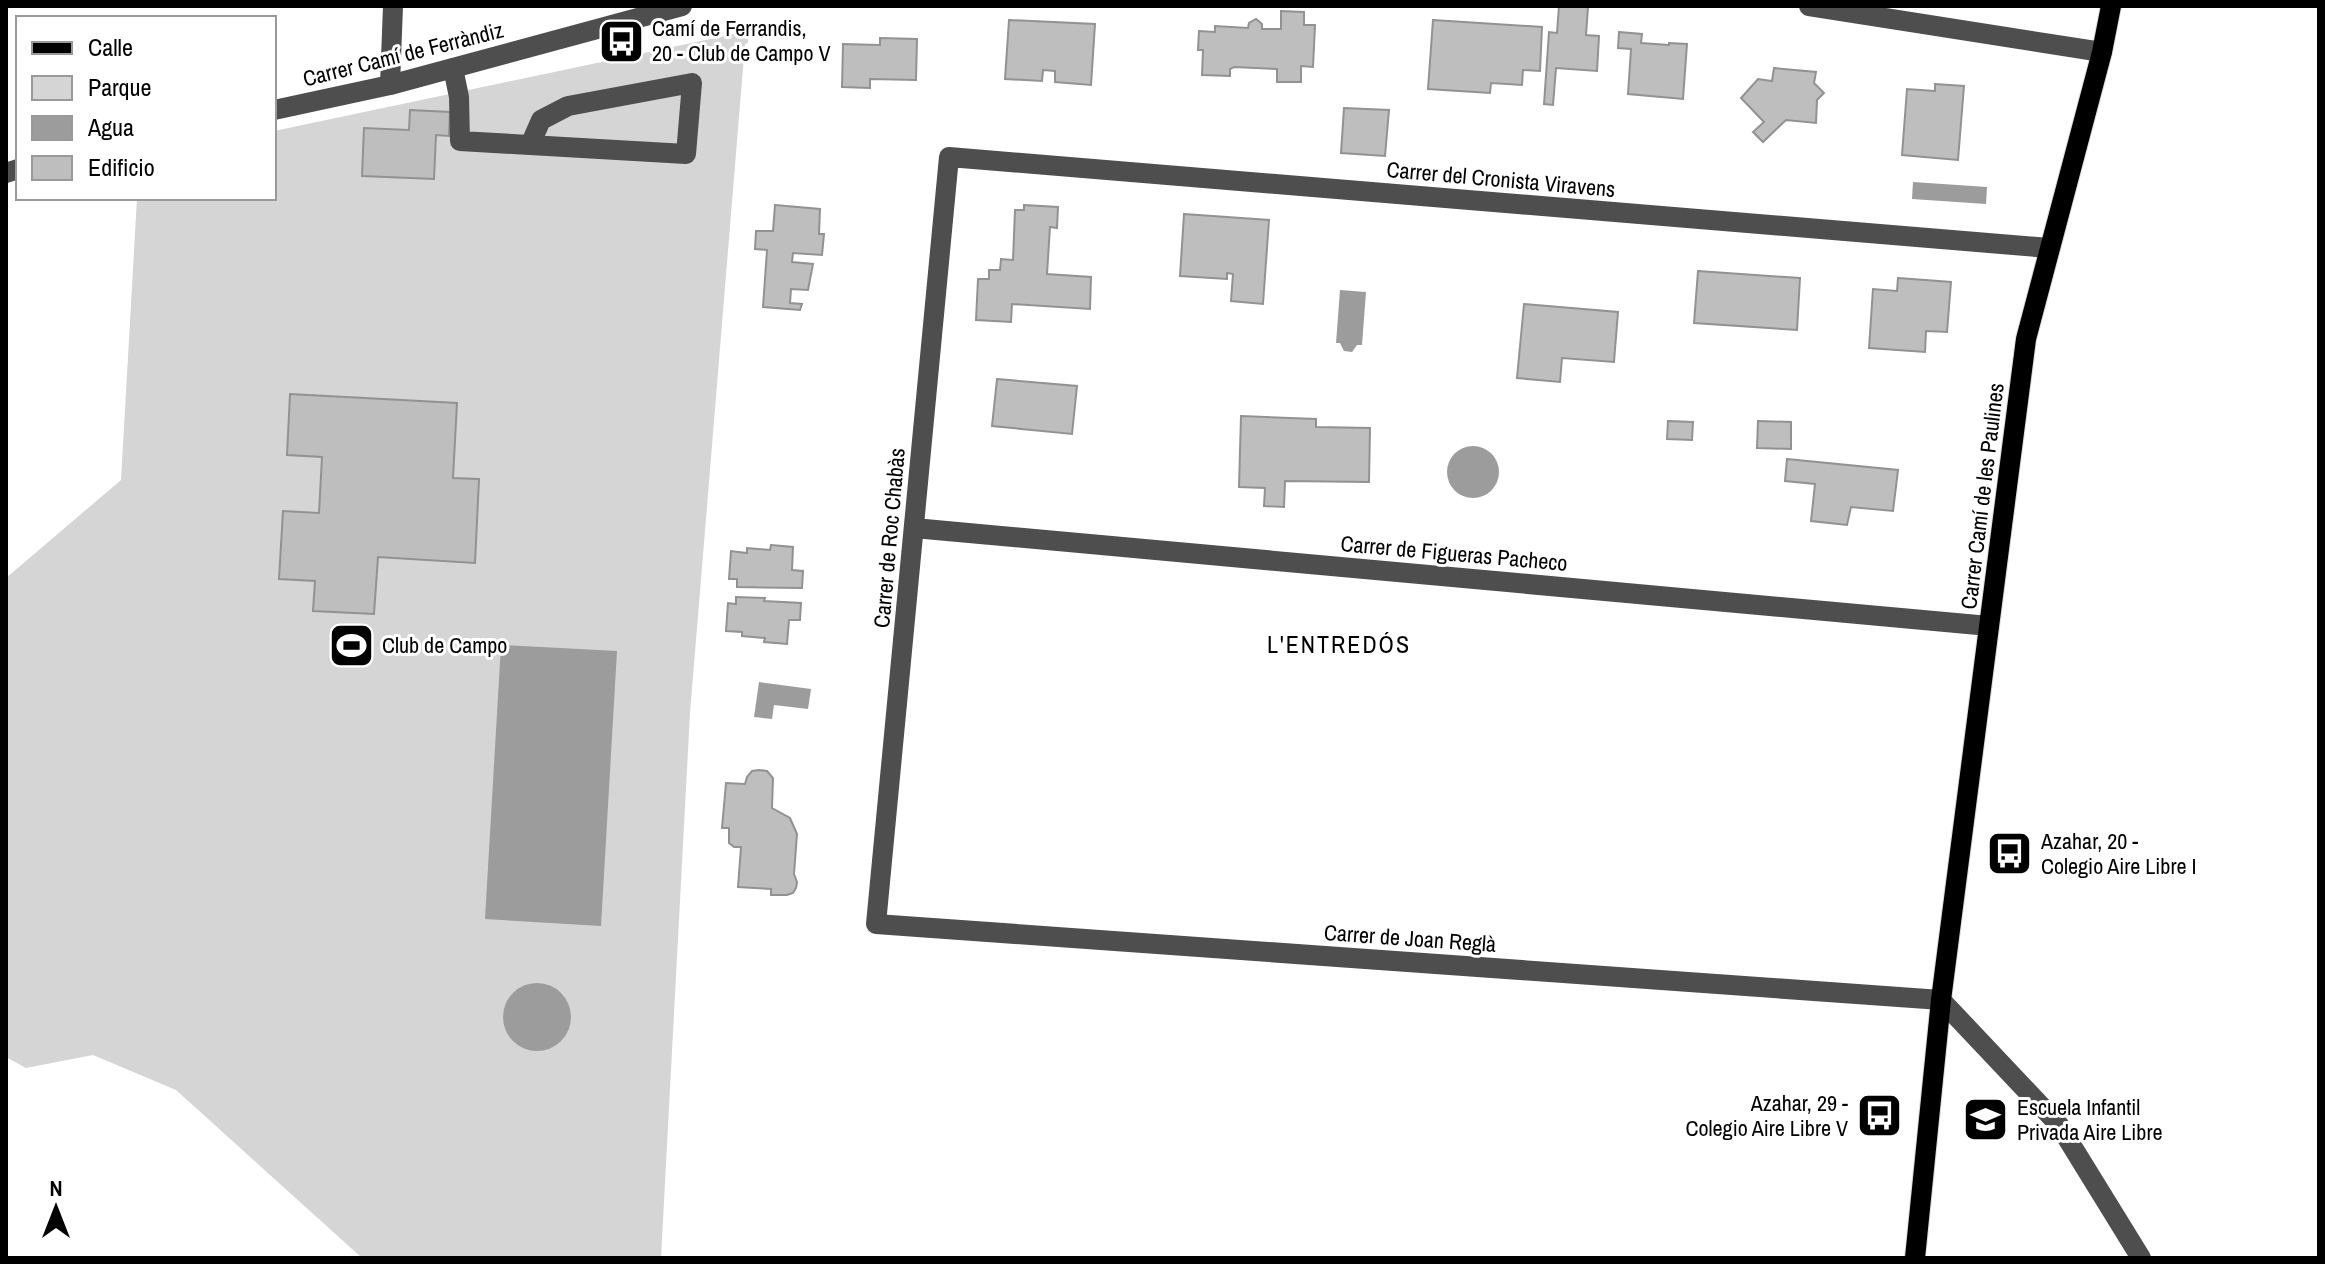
<svg xmlns="http://www.w3.org/2000/svg" width="2325" height="1264" viewBox="0 0 2325 1264" font-family="'Archivo Narrow',sans-serif">
<style>
.green{fill:#d5d5d5}
.water{fill:#9c9c9c}
.building{fill:#bebebe;stroke:#929292;stroke-width:2}
.lines{fill:none;stroke-linecap:round;stroke-linejoin:round}
.major-casing{stroke:#dbdbdb;stroke-width:22}
.minor{stroke:#4e4e4e;stroke-width:20}
.major{stroke:#000;stroke-width:20}
.labels{text-anchor:middle;stroke-width:6;stroke-linejoin:round;paint-order:stroke}
.poi-label{font-size:22px;fill:#000;stroke:#fff;text-anchor:start}
.street-label{font-size:22px;fill:#000;stroke:#fff}
.neighbourhood-label{font-size:24px;letter-spacing:2px;fill:#000;stroke:#fff}
</style>
<rect width="100%" height="100%" fill="#fff"/>
<polygon class="green" points="748,31 748,43 745,44 690,713 661,1258 362,1258 176,1090 93,1055 26,1068 6,1057 6,578 121,480 137,198 274,198 274,131"/>
<g class="water">
<polygon points="1913,182 1987,187 1986,204 1912,199"/>
<polygon points="1340,290 1366,292 1362,345 1357,345 1352,352 1344,351 1340,343 1336,343"/>
<circle cx="1473" cy="472" r="26"/>
<polygon points="501,645 617,651 601,926 485,919"/>
<polygon points="759,682 811,689 808,709 774,705 772,719 754,717"/>
<circle cx="537" cy="1017" r="34"/>
</g>
<g class="building">
<polygon points="1559,6 1588,7 1586,35 1599,36 1597,71 1556,68 1553,105 1544,104 1549,32 1557,33"/>
<polygon points="1281,11 1304,12 1304,25 1315,25 1313,67 1301,66 1301,82 1277,82 1277,69 1234,67 1230,69 1230,76 1202,75 1203,50 1198,50 1199,31 1215,32 1215,26 1248,28 1249,23 1256,19 1262,24 1262,29 1281,29"/>
<polygon points="1009,20 1095,24 1091,85 1055,82 1055,71 1043,70 1042,81 1005,79"/>
<polygon points="1433,20 1542,27 1540,71 1523,70 1522,85 1491,83 1490,93 1428,89"/>
<polygon points="1619,32 1642,34 1641,43 1669,45 1669,43 1687,44 1683,99 1628,94 1631,49 1618,48"/>
<polygon points="880,38 917,39 916,80 870,79 870,88 842,87 843,44 880,45"/>
<polygon points="1774,68 1816,72 1814,83 1824,93 1817,100 1816,123 1786,120 1763,142 1753,132 1764,122 1741,98 1758,79 1772,81"/>
<polygon points="1935,84 1964,86 1958,160 1902,155 1907,89 1935,91"/>
<polygon points="1344,108 1389,110 1385,156 1341,153"/>
<polygon points="410,110 450,112 449,136 436,135 434,179 362,176 364,128 409,130"/>
<polygon points="775,205 820,209 819,234 824,234 822,255 793,253 792,262 813,264 808,290 791,289 790,303 802,304 800,310 763,307 767,250 755,249 756,231 773,231"/>
<polygon points="1024,205 1058,207 1057,228 1050,227 1047,274 1091,277 1090,309 1012,304 1011,322 976,320 978,279 989,279 989,270 1000,270 1001,259 1013,260 1015,210 1024,210"/>
<polygon points="1184,214 1269,220 1263,304 1231,301 1233,274 1227,273 1227,279 1180,276"/>
<polygon points="1698,271 1800,278 1797,330 1694,323"/>
<polygon points="1898,278 1951,282 1947,332 1926,331 1925,352 1869,348 1873,289 1897,291"/>
<polygon points="1524,304 1618,312 1614,362 1562,358 1560,382 1517,378"/>
<polygon points="997,379 1077,386 1072,434 992,426"/>
<polygon points="290,394 457,403 453,478 479,479 475,563 378,557 374,614 313,611 315,581 279,579 283,511 319,513 322,457 287,455"/>
<polygon points="1241,416 1316,419 1316,427 1370,428 1369,482 1285,481 1284,507 1264,506 1265,488 1239,487"/>
<polygon points="1668,421 1693,422 1692,440 1667,439"/>
<polygon points="1758,421 1791,422 1791,449 1757,448"/>
<polygon points="1787,459 1898,470 1893,511 1851,507 1847,525 1811,521 1815,484 1785,481"/>
<polygon points="771,545 793,547 792,570 803,571 802,588 737,587 737,579 729,579 731,551 747,553 747,548 770,550"/>
<polygon points="736,597 765,598 764,601 801,603 800,620 789,620 787,644 764,642 765,638 742,636 742,632 726,631 728,603 736,604"/>
<polygon points="759,770 767,771 773,778 772,808 790,818 797,834 794,874 797,882 796,888 793,893 787,895 771,895 771,889 738,887 741,847 734,847 729,843 729,828 722,828 726,783 745,784 747,777 752,771"/>
</g>
<g class="lines">
<defs>
<polyline id="major" points="1915,1258 1941,1000 2026,339 2102,52 2111,6"/>
</defs>
<use href="#major" class="major-casing"/>
<g class="minor">
<polyline points="1809,6 2102,52"/>
<polyline points="453,68 459,97 460,141 686,154 692,83 568,106 541,120 530,145"/>
<polyline points="390,85 393,6"/>
<polyline points="274,110 390,85 682,6"/>
<polyline points="6,173 18,169"/>
<polyline points="2049,248 949,157 876,924 1941,1000 2059,1125 2141,1258"/>
<polyline points="914,528 1989,626"/>
</g>
<use href="#major" class="major"/>
</g>
<defs>
<symbol id="bus-square" viewBox="-11 -11 22 22"><rect x="-9" y="-9" width="18" height="18" rx="4" fill="#000" stroke="#fff"/><path d="M-5-6H5V4H4V6H2V4H-2V6H-4V4H-5ZM-3.5-4V0h7V-4ZM-3.5 1.2v1.5H-2V1.2ZM2 1.2v1.5H3.5V1.2Z" fill="#fff"/></symbol>
<symbol id="stadium-square" viewBox="-11 -11 22 22"><rect x="-9" y="-9" width="18" height="18" rx="4" fill="#000" stroke="#fff"/><path d="M0-5a6.5 5 0 1 0 0 10a6.5 5 0 1 0 0-10ZM-3.5-1.8h7v3.6h-7Z" fill="#fff"/></symbol>
<symbol id="school-square" viewBox="-11 -11 22 22"><rect x="-9" y="-9" width="18" height="18" rx="4" fill="#000" stroke="#fff"/><path d="M0-5L7-2L0 1L-7-2ZM-4 1L0 2.5L4 1V4Q0 6-4 4Z" fill="#fff"/></symbol>
</defs>
<g fill-rule="evenodd">
<use href="#bus-square" x="596" y="16" width="51" height="51"/>
<use href="#stadium-square" x="326" y="620" width="51" height="51"/>
<use href="#bus-square" x="1984" y="828" width="51" height="51"/>
<use href="#bus-square" x="1854" y="1090" width="51" height="51"/>
<use href="#school-square" x="1960" y="1094" width="51" height="51"/>
</g>
<g class="labels">
<g class="poi-label">
<text x="652" y="36">Camí de Ferrandis,<tspan x="652" dy="25">20 - Club de Campo V</tspan></text>
<text x="382" y="653">Club de Campo</text>
<text x="2041" y="849">Azahar, 20 -<tspan x="2041" dy="25">Colegio Aire Libre I</tspan></text>
<text x="1848" y="1111" text-anchor="end">Azahar, 29 -<tspan x="1848" dy="25">Colegio Aire Libre V</tspan></text>
<text x="2017" y="1115">Escuela Infantil<tspan x="2017" dy="25">Privada Aire Libre</tspan></text>
</g>
<g class="street-label">
<text transform="translate(403 54) rotate(-14)" y="8">Carrer Camí de Ferràndiz</text>
<text transform="translate(1501 179) rotate(5)" y="8">Carrer del Cronista Viravens</text>
<text transform="translate(1982 496) rotate(-83)" y="8">Carrer Camí de les Paulines</text>
<text transform="translate(889 538) rotate(-85)" y="8">Carrer de Roc Chabàs</text>
<text transform="translate(1454 553) rotate(5)" y="8">Carrer de Figueras Pacheco</text>
<text transform="translate(1410 938) rotate(4)" y="8">Carrer de Joan Reglà</text>
</g>
<g class="neighbourhood-label">
<text x="1339" y="653">L'ENTREDÓS</text>
</g>
</g>
<rect width="2325" height="1264" fill="none" stroke="#000000" stroke-width="16"/>
<rect x="16" y="16" width="260" height="184" fill="#ffffff" stroke="#999999" stroke-width="2"/>
<rect x="32" y="42" width="40" height="12" fill="#000000" stroke="#999999" stroke-width="2"/>
<text x="88" y="56" font-size="24" fill="#000000">Calle</text>
<rect x="32" y="76" width="40" height="24" fill="#d5d5d5" stroke="#999999" stroke-width="2"/>
<text x="88" y="96" font-size="24" fill="#000000">Parque</text>
<rect x="32" y="116" width="40" height="24" fill="#9c9c9c" stroke="#999999" stroke-width="2"/>
<text x="88" y="136" font-size="24" fill="#000000">Agua</text>
<rect x="32" y="156" width="40" height="24" fill="#bebebe" stroke="#999999" stroke-width="2"/>
<text x="88" y="176" font-size="24" fill="#000000">Edificio</text>
<g transform="translate(56 1208)" stroke="#ffffff" stroke-width="6" paint-order="stroke">
<path d="M0-6L14 30L0 20L-14 30Z" fill="#000000"/>
<text y="-12" font-size="22" font-weight="bold" text-anchor="middle" fill="#000000">N</text>
</g>
</svg>
